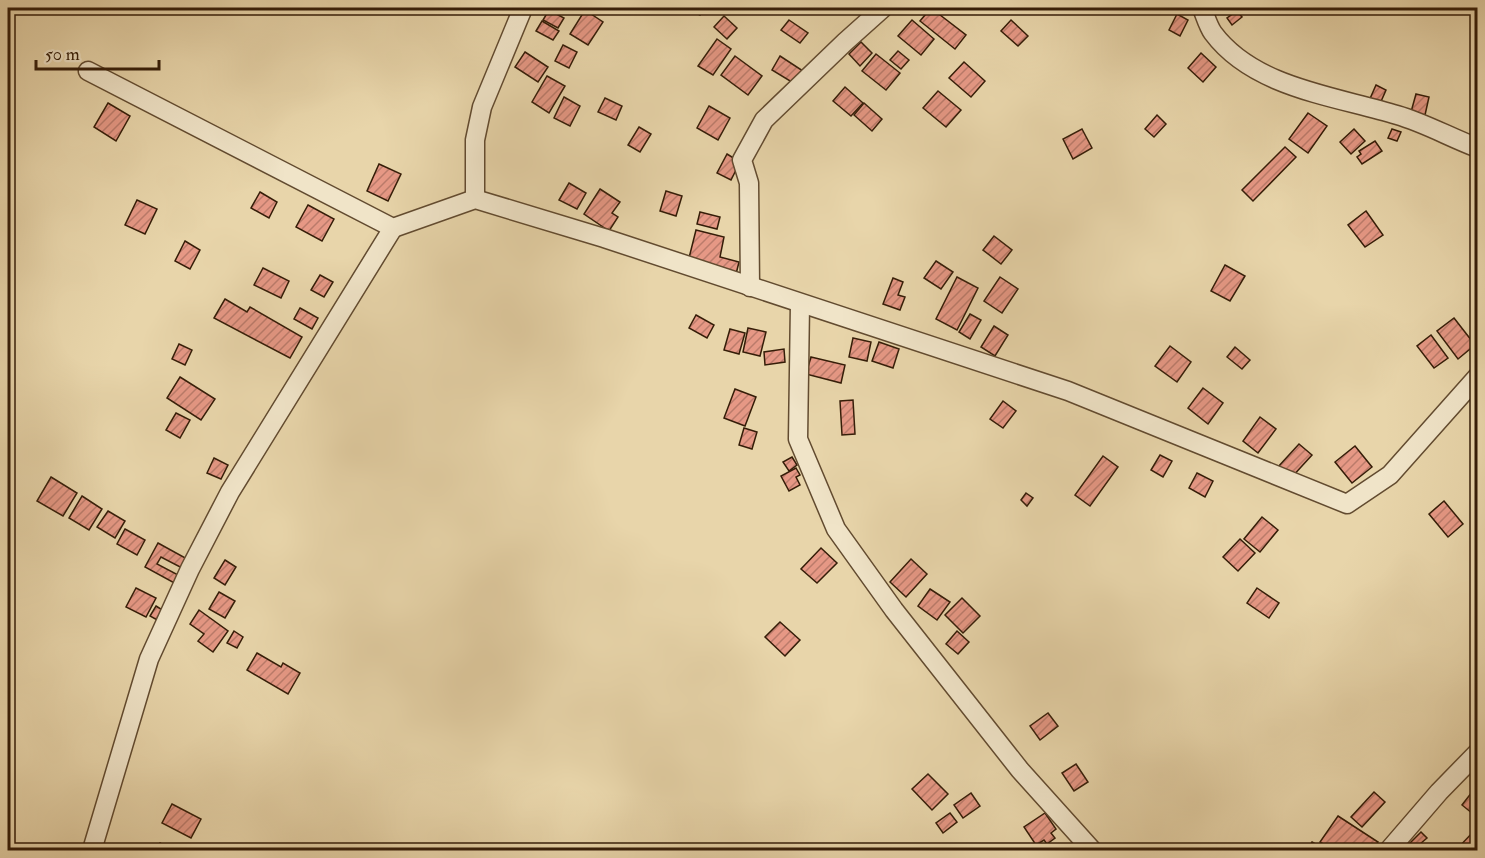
<svg xmlns="http://www.w3.org/2000/svg" width="1485" height="858" viewBox="0 0 1485 858" font-family="'IM FELL Double Pica',serif">
<style>
.building{fill:url(#building-hatch);stroke:#351d08;stroke-width:1.5}
.lines{fill:none;stroke-linecap:round;stroke-linejoin:round}
.minor-casing{stroke:#624b30;stroke-width:21}
.minor{stroke:#f0e4c8;stroke-width:18}
</style>
<defs>
<pattern id="building-hatch" width="6" height="6" patternUnits="userSpaceOnUse" patternTransform="scale(1.5)"><rect width="6" height="6" fill="#e69885"/><path d="M-1 1l2-2M0 6l6-6M5 7l2-2" fill="none" stroke="#bb7b6b"/></pattern>
</defs>
<rect width="100%" height="100%" fill="#e8d5aa"/>
<filter id="stains"><feTurbulence type="fractalNoise" baseFrequency=".00333" numOctaves="4"/><feColorMatrix values="0 0 0 0 .2 0 0 0 0 .09 0 0 0 0 .02 0 0 0 .5 -.17"/></filter>
<radialGradient id="worn" r=".72"><stop offset=".6" stop-color="#630" stop-opacity="0"/><stop offset="1" stop-color="#630" stop-opacity=".3"/></radialGradient>
<g class="building">
<polygon points="686,8 704,8 700,15"/>
<polygon points="931,8 966,35 955,49 920,21"/>
<polygon points="549,10 564,18 558,28 543,20"/>
<polygon points="585,10 603,22 588,45 570,34"/>
<polygon points="1237,11 1242,17 1232,25 1227,18"/>
<polygon points="1177,14 1188,20 1180,36 1169,30"/>
<polygon points="724,16 737,28 727,39 714,27"/>
<polygon points="789,20 808,33 800,43 781,30"/>
<polygon points="912,20 934,39 921,55 898,36"/>
<polygon points="1011,20 1028,36 1018,46 1001,31"/>
<polygon points="542,21 559,31 553,40 536,31"/>
<polygon points="717,39 731,49 713,75 698,66"/>
<polygon points="861,42 872,53 860,66 849,54"/>
<polygon points="563,45 577,52 569,68 555,61"/>
<polygon points="898,51 909,60 901,69 890,60"/>
<polygon points="525,52 548,67 538,82 515,67"/>
<polygon points="1201,53 1216,67 1203,82 1188,68"/>
<polygon points="876,54 900,73 886,90 862,71"/>
<polygon points="735,56 762,76 748,95 721,75"/>
<polygon points="780,56 803,71 795,84 772,70"/>
<polygon points="964,62 985,81 971,97 949,78"/>
<polygon points="547,76 565,86 549,113 532,102"/>
<polygon points="1376,85 1386,90 1379,106 1369,101"/>
<polygon points="845,87 863,103 851,116 833,101"/>
<polygon points="938,91 961,110 946,127 923,108"/>
<polygon points="1416,94 1429,97 1425,115 1411,112"/>
<polygon points="564,97 580,106 570,126 554,118"/>
<polygon points="605,98 622,106 616,120 598,112"/>
<polygon points="108,103 130,116 116,141 94,127"/>
<polygon points="864,103 882,119 872,131 854,115"/>
<polygon points="709,106 730,118 718,140 697,128"/>
<polygon points="1308,113 1327,126 1308,153 1289,139"/>
<polygon points="1157,115 1166,124 1154,137 1145,129"/>
<polygon points="639,127 651,134 640,152 628,145"/>
<polygon points="1082,129 1092,148 1073,159 1063,139"/>
<polygon points="1354,129 1365,141 1351,154 1340,142"/>
<polygon points="1392,129 1401,132 1397,141 1388,138"/>
<polygon points="1375,141 1382,151 1362,164 1357,157 1361,154 1359,151"/>
<polygon points="1285,147 1296,157 1253,201 1242,190"/>
<polygon points="727,154 740,162 731,180 717,173"/>
<polygon points="379,164 401,174 388,201 367,191"/>
<polygon points="569,183 586,193 577,209 559,200"/>
<polygon points="600,189 620,202 612,213 618,217 609,231 584,214"/>
<polygon points="666,191 682,196 676,216 660,211"/>
<polygon points="260,192 277,202 269,218 251,208"/>
<polygon points="137,200 157,209 145,234 125,225"/>
<polygon points="308,205 334,219 322,241 296,227"/>
<polygon points="1366,211 1383,235 1365,247 1348,225"/>
<polygon points="700,212 720,217 717,229 697,224"/>
<polygon points="696,230 724,237 720,257 739,262 736,274 688,262"/>
<polygon points="994,236 1012,250 1001,264 983,250"/>
<polygon points="185,241 200,250 190,269 175,261"/>
<polygon points="936,261 953,272 941,289 924,278"/>
<polygon points="1225,265 1245,276 1230,301 1211,291"/>
<polygon points="263,268 289,281 281,298 254,285"/>
<polygon points="320,275 333,282 324,297 311,290"/>
<polygon points="957,277 978,288 957,330 936,319"/>
<polygon points="1000,277 1018,289 1002,313 984,301"/>
<polygon points="893,278 903,282 898,295 905,297 900,310 883,304"/>
<polygon points="225,299 247,312 250,307 302,337 290,358 214,318"/>
<polygon points="300,308 318,318 312,329 294,319"/>
<polygon points="970,314 981,320 970,339 959,332"/>
<polygon points="696,315 714,325 707,338 689,328"/>
<polygon points="1454,318 1475,345 1458,359 1437,331"/>
<polygon points="994,326 1008,335 995,356 981,347"/>
<polygon points="748,328 766,332 760,356 743,352"/>
<polygon points="730,329 745,333 739,354 724,350"/>
<polygon points="1431,335 1448,358 1434,368 1417,346"/>
<polygon points="853,338 871,342 867,361 849,357"/>
<polygon points="879,342 899,349 893,368 872,361"/>
<polygon points="179,344 192,350 185,365 172,359"/>
<polygon points="1170,346 1191,362 1177,382 1155,366"/>
<polygon points="1235,347 1250,360 1242,369 1227,357"/>
<polygon points="784,349 785,362 765,365 764,352"/>
<polygon points="811,357 845,365 841,383 806,374"/>
<polygon points="180,377 215,399 201,420 167,398"/>
<polygon points="1203,388 1223,403 1208,424 1188,408"/>
<polygon points="735,389 756,397 745,426 724,418"/>
<polygon points="853,400 855,434 842,435 840,401"/>
<polygon points="1003,401 1016,411 1003,428 990,419"/>
<polygon points="176,413 190,420 180,438 166,430"/>
<polygon points="1260,417 1276,429 1258,453 1243,441"/>
<polygon points="744,428 757,432 752,449 739,445"/>
<polygon points="1299,444 1312,455 1291,478 1278,467"/>
<polygon points="1355,446 1372,467 1352,483 1335,462"/>
<polygon points="1160,455 1172,461 1163,477 1151,470"/>
<polygon points="1103,456 1118,467 1090,506 1075,495"/>
<polygon points="792,457 797,465 789,471 783,462"/>
<polygon points="214,458 228,465 221,479 207,473"/>
<polygon points="796,468 800,475 796,477 800,485 789,491 781,476"/>
<polygon points="1197,473 1213,481 1205,497 1189,488"/>
<polygon points="51,477 77,493 63,516 37,501"/>
<polygon points="1026,493 1033,498 1027,506 1021,500"/>
<polygon points="82,496 102,509 89,530 69,518"/>
<polygon points="1444,501 1463,524 1448,537 1429,514"/>
<polygon points="108,511 125,521 115,538 97,527"/>
<polygon points="1262,517 1278,530 1260,552 1244,539"/>
<polygon points="125,529 145,540 137,555 117,544"/>
<polygon points="1240,539 1255,553 1238,571 1223,557"/>
<polygon points="158,543 189,560 184,569 161,557 157,564 182,577 178,585 145,567"/>
<polygon points="821,548 837,563 817,583 801,569"/>
<polygon points="911,559 927,574 906,597 890,582"/>
<polygon points="225,560 236,567 225,585 214,578"/>
<polygon points="136,588 156,598 146,617 126,607"/>
<polygon points="1257,588 1279,603 1269,618 1247,603"/>
<polygon points="930,589 950,602 937,620 918,606"/>
<polygon points="219,592 235,601 225,618 209,609"/>
<polygon points="962,598 980,616 963,633 945,615"/>
<polygon points="156,606 164,611 159,621 150,616"/>
<polygon points="199,610 228,631 213,652 198,641 204,634 190,624"/>
<polygon points="780,622 800,640 785,656 765,637"/>
<polygon points="234,631 243,637 237,648 227,643"/>
<polygon points="957,631 969,642 958,654 946,644"/>
<polygon points="257,653 281,667 283,663 300,673 288,694 247,670"/>
<polygon points="1048,713 1058,726 1040,740 1030,726"/>
<polygon points="1076,764 1088,782 1074,791 1062,773"/>
<polygon points="928,774 948,794 932,810 912,789"/>
<polygon points="1374,792 1385,802 1362,827 1351,817"/>
<polygon points="1472,792 1478,797 1478,818 1462,805"/>
<polygon points="971,793 980,806 963,818 954,805"/>
<polygon points="172,804 201,819 191,838 162,823"/>
<polygon points="950,813 957,822 943,833 936,823"/>
<polygon points="1045,813 1056,829 1051,833 1055,838 1047,844 1044,840 1036,845 1024,827"/>
<polygon points="1338,816 1378,842 1372,850 1333,850 1320,842"/>
<polygon points="1474,831 1478,835 1478,850 1456,850"/>
<polygon points="1421,832 1427,838 1413,850 1408,845"/>
<polygon points="1312,842 1326,850 1307,850"/>
<polygon points="160,843 171,850 155,850"/>
</g>
<g class="lines">
<defs>
<g id="minor">
<path d="M1202,8C1205,15 1208,26 1213,33C1254,88 1335,96 1397,115C1425,123 1451,138 1478,148"/>
<polyline points="88,71 393,228 475,199 604,238 1068,391 1347,504 1390,475 1478,376"/>
<polyline points="475,199 475,140 482,107 523,8"/>
<polyline points="750,287 749,183 742,160 764,120 845,42 883,8"/>
<polyline points="800,304 798,439 836,529 894,610 1020,770 1092,850"/>
<polyline points="92,850 149,659 190,569 230,492 393,228"/>
<polyline points="1389,850 1439,792 1478,752"/>
</g>
</defs>
<use href="#minor" class="minor-casing"/>
<use href="#minor" class="minor"/>
</g>
<rect width="1485" height="858" fill="none" stroke="#e8d5aa" stroke-width="30"/>
<rect x="9" y="9" width="1467" height="840" fill="none" stroke="#351d08" stroke-width="3"/>
<rect x="15" y="15" width="1455" height="828" fill="none" stroke="#351d08" stroke-width="1.5"/>
<path d="M36 60v9h123v-9" fill="none" stroke="#351d08" stroke-width="3"/>
<text x="45" y="60" font-size="18" fill="#351d08" stroke="#f0e4c8" stroke-width="4.5" paint-order="stroke">50 m</text>
<rect width="100%" height="100%" filter="url(#stains)"/>
<rect width="100%" height="100%" fill="url(#worn)"/>
</svg>
